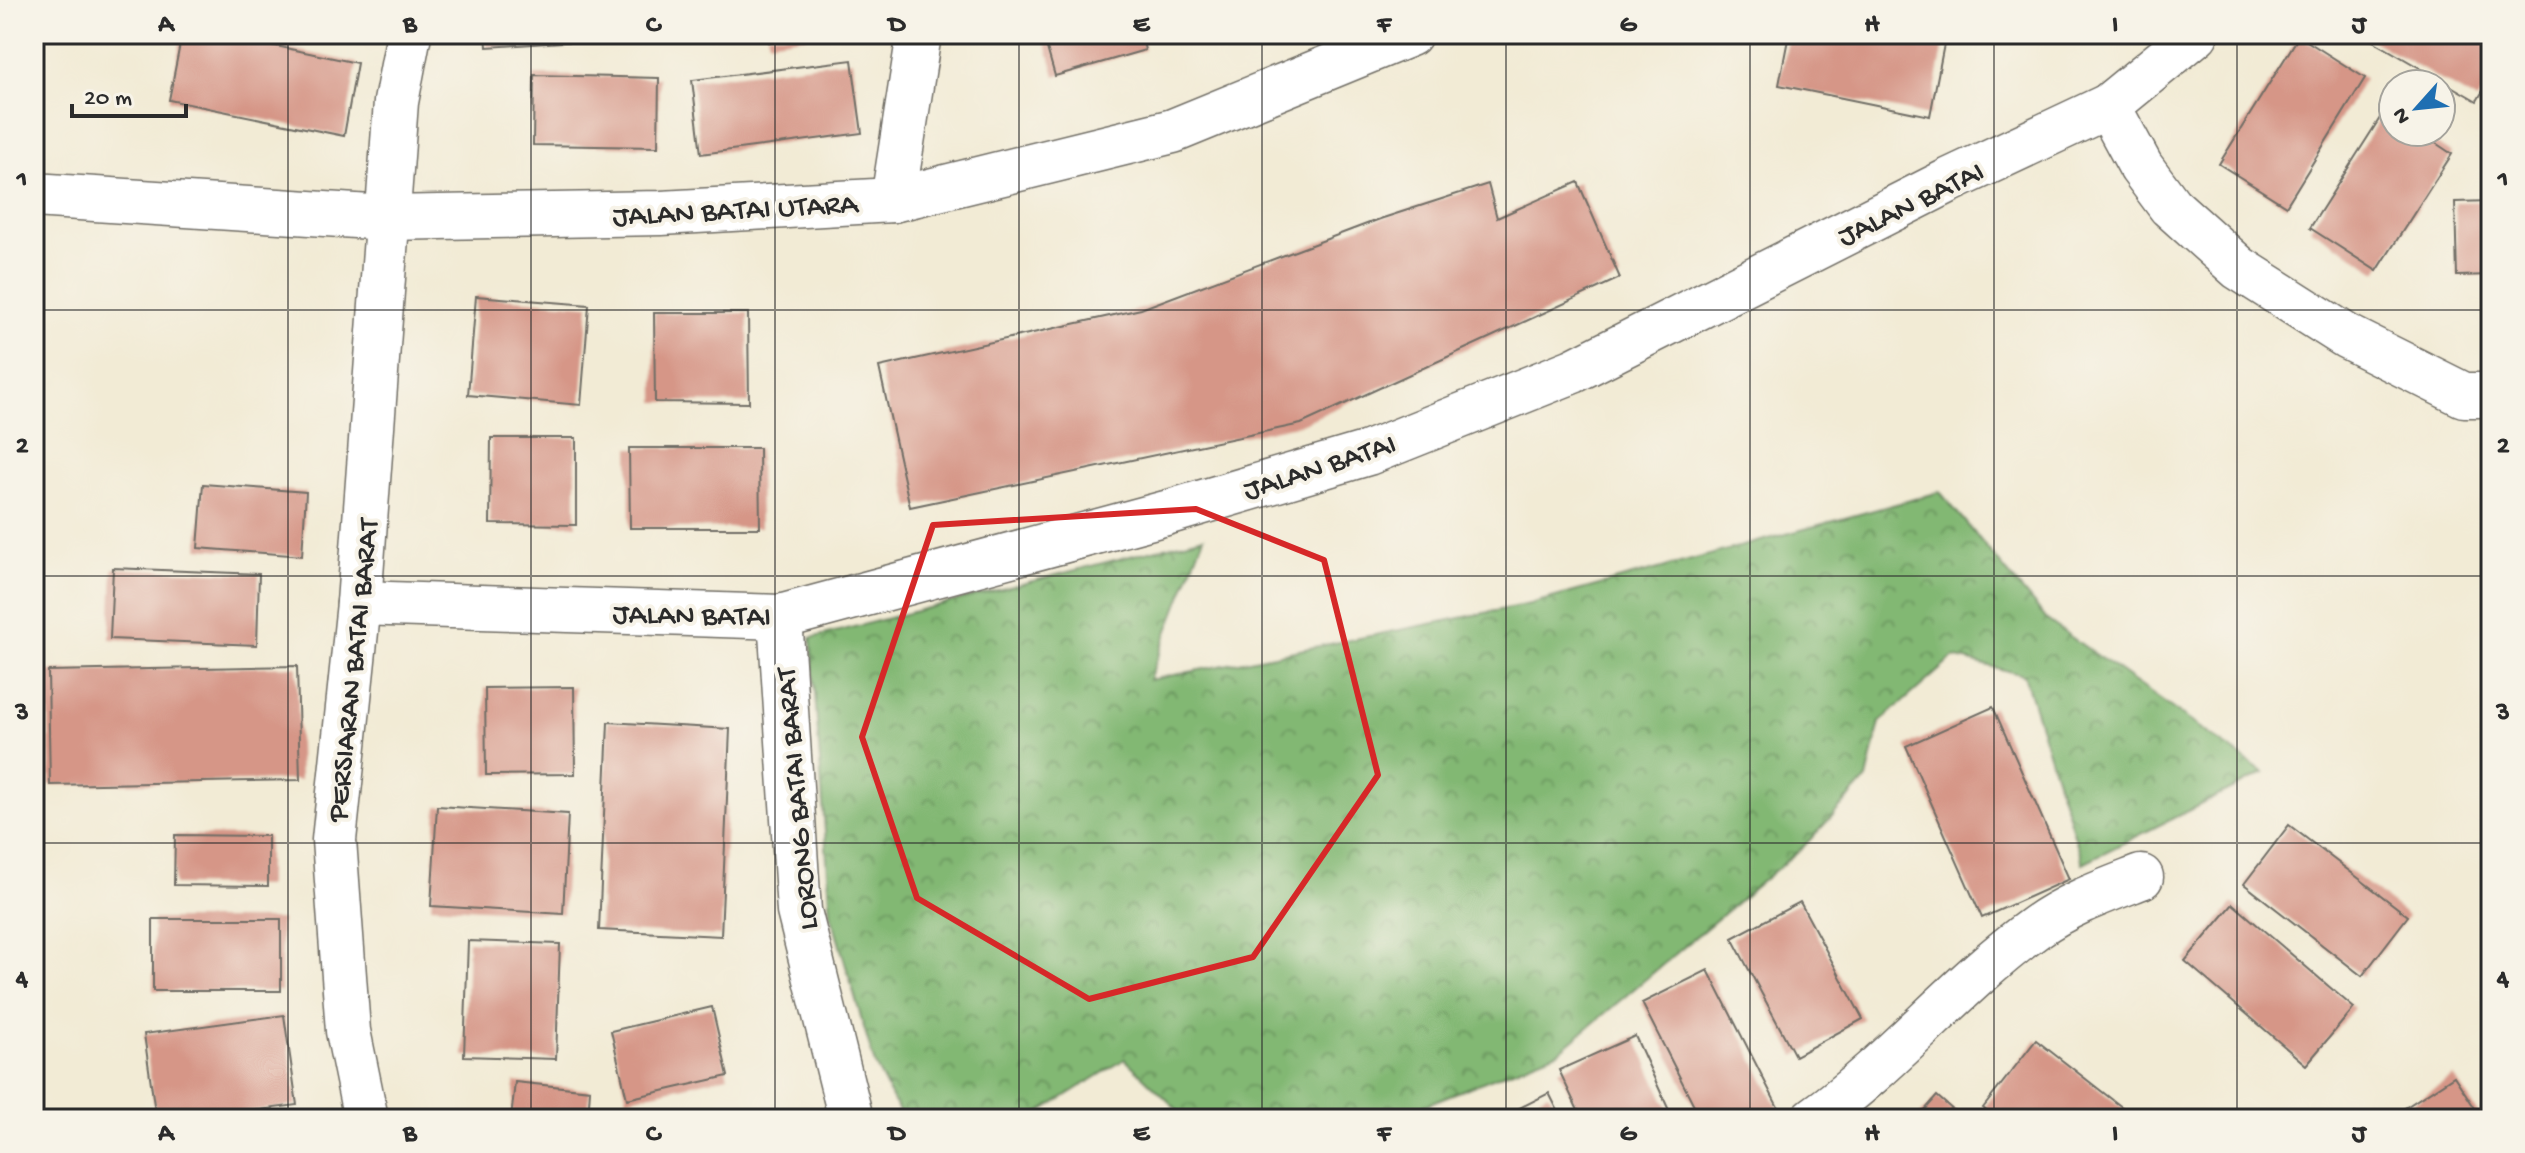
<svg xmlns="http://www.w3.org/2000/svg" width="2525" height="1153" viewBox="0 0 2525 1153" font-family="'Gochi Hand',sans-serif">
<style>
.forest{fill:url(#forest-crowns);stroke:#56724f;stroke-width:2}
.building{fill:#d69687}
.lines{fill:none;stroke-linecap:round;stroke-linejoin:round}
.minor-casing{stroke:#716e66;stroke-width:47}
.minor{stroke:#fff;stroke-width:44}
.marked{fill:none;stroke:#d62828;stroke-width:6;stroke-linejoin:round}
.grid{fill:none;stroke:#2b2b2b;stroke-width:2;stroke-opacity:0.55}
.labels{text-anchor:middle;stroke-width:8;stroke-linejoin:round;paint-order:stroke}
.street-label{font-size:30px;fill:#2b2b2b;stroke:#f7f3e8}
.neatline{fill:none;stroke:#2b2b2b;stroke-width:3}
.grid-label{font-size:26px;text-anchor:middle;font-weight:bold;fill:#2b2b2b}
</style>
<defs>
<pattern id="forest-crowns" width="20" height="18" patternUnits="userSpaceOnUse" patternTransform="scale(2)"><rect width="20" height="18" fill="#82b873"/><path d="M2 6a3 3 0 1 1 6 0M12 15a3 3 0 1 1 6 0" fill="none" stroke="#6b965f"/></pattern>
</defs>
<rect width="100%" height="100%" fill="#f7f3e8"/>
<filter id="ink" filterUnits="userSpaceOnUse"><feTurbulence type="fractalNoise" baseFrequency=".0125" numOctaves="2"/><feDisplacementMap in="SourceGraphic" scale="16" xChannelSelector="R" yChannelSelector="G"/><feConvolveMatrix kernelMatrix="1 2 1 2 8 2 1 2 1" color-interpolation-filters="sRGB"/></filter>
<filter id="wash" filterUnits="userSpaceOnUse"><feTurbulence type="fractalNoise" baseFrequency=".006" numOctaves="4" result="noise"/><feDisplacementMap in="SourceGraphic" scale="32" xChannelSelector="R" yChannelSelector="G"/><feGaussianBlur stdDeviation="1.8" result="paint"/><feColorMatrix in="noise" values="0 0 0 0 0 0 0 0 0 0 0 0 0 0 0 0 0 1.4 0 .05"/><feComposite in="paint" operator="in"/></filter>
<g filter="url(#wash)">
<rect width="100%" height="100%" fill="#f2ebd5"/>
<polygon class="forest" points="1940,492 2047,620 2264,773 2083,863 2024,675 1954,657 1880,722 1867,779 1804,846 1560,1051 1390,1119 1187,1119 1125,1059 1029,1119 903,1119 875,1065 831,915 811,638 1204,537 1149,680 1530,604"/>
<g id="blocks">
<g class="building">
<polygon points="182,34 219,34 357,63 344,136 169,100"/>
<polygon points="486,34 637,34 638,37 487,47"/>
<polygon points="767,34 808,34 808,36 769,42"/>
<polygon points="1043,34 1141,34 1145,50 1055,76"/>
<polygon points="1211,34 1273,34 1273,38 1212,42"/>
<polygon points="1789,34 1946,34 1930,116 1779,85"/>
<polygon points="2361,34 2491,34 2491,77 2477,101"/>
<polygon points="2299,36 2365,78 2286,206 2219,164"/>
<polygon points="852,60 862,133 701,154 692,80"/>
<polygon points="534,75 659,78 658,147 533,145"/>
<polygon points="2385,110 2393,115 2393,132 2419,132 2452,154 2377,271 2310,228"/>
<polygon points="1578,182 1620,278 1301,424 910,507 879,367 1141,309 1380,219 1488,184 1497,218"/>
<polygon points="2491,201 2491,275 2457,276 2455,202"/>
<polygon points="476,296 589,305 581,405 468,395"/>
<polygon points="654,313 748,313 749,403 655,402"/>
<polygon points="491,438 576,438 576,525 490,524"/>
<polygon points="629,448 759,448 760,528 630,528"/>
<polygon points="203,484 306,492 302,556 198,548"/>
<polygon points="113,568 259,574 257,645 110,639"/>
<polygon points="297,666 300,780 50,785 48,671"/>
<polygon points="574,687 575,774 486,775 485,688"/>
<polygon points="1993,707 2069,879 1982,918 1906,746"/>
<polygon points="608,722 730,729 721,936 599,930"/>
<polygon points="437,806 568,814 563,914 431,906"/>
<polygon points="2289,825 2408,916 2362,976 2244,884"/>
<polygon points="175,835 268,836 268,886 174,885"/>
<polygon points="1800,902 1863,1019 1795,1056 1732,938"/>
<polygon points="2233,904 2354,1008 2306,1065 2185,961"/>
<rect x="153" y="919" width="128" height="72"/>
<polygon points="468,941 560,944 556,1059 464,1056"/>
<polygon points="1708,970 1784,1119 1701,1119 1642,1003"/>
<polygon points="712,1007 728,1076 627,1099 611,1031"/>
<polygon points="284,1015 297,1105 194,1119 156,1119 144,1034"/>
<polygon points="1635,1036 1673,1119 1582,1119 1559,1070"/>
<polygon points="2036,1040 2137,1119 1997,1119 1983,1108"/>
<polygon points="2454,1076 2482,1119 2388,1119"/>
<polygon points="515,1082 590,1090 588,1119 511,1119"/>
<polygon points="1549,1093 1562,1119 1498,1119"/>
<polygon points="1937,1096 1963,1119 1917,1119"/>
</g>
</g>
</g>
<g filter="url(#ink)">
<use href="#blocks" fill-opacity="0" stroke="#716e66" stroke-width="2"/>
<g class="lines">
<defs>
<g id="minor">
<polyline points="2108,106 2141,167 2170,206 2239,268 2346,336 2464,395 2491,395"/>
<polyline points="34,195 386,218 661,213 893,200 1173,131 1410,34"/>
<polyline points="893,200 919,34"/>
<polyline points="359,603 780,617 1166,513 1368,453 1573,371 1948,181 2108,106 2196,34"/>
<polyline points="780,617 799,911 851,1119"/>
<polyline points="366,1119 348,1031 334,840 359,603 396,102 409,34"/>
<path d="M1814,1119C1894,1062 1957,984 2036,927C2068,904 2105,891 2141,877"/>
</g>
</defs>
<use href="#minor" class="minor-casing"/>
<use href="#minor" class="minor"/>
</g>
</g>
<path class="marked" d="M1196,509L1324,560L1378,775L1253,957L1089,999L917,898L862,737L933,525Z"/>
<path class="grid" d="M288,34V1119M531,34V1119M775,34V1119M1019,34V1119M1262,34V1119M1506,34V1119M1750,34V1119M1994,34V1119M2237,34V1119M34,310H2491M34,576H2491M34,843H2491"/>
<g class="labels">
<g class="street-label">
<text transform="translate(1910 202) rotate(-26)" y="10">JALAN BATAI</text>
<text transform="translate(735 208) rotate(-3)" y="10">JALAN BATAI UTARA</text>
<text transform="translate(1319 465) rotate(-18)" y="10">JALAN BATAI</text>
<text transform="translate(692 613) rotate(1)" y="10">JALAN BATAI</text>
<text transform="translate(351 670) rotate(-84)" y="10">PERSIARAN BATAI BARAT</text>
<text transform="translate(795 799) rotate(-95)" y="10">LORONG BATAI BARAT</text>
</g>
</g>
<rect width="2525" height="1153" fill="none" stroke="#f7f3e8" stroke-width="88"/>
<g transform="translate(2417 108) rotate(243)"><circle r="38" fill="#f7f3e8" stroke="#a5a39c" stroke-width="2"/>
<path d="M0-6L14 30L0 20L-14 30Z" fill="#1f6fb2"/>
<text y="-12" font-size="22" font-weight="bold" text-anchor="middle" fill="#2b2b2b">N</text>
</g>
<path d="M72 104v12h114v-12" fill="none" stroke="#2b2b2b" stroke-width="4"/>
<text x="84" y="104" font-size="24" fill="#2b2b2b" stroke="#f7f3e8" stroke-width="6" paint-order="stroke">20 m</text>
<rect x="44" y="44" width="2437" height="1065" class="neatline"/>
<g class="grid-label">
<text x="166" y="31">A</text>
<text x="410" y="31">B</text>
<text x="653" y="31">C</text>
<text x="897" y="31">D</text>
<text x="1141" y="31">E</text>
<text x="1384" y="31">F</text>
<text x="1628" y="31">G</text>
<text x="1872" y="31">H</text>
<text x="2115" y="31">I</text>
<text x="2359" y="31">J</text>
<text x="22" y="186">1</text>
<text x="2503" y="186">1</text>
<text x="22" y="452">2</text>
<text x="2503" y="452">2</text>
<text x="22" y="719">3</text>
<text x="2503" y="719">3</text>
<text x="22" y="985">4</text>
<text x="2503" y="985">4</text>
<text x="166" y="1140">A</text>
<text x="410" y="1140">B</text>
<text x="653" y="1140">C</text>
<text x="897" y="1140">D</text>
<text x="1141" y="1140">E</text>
<text x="1384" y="1140">F</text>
<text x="1628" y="1140">G</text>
<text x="1872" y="1140">H</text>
<text x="2115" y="1140">I</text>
<text x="2359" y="1140">J</text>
</g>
</svg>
